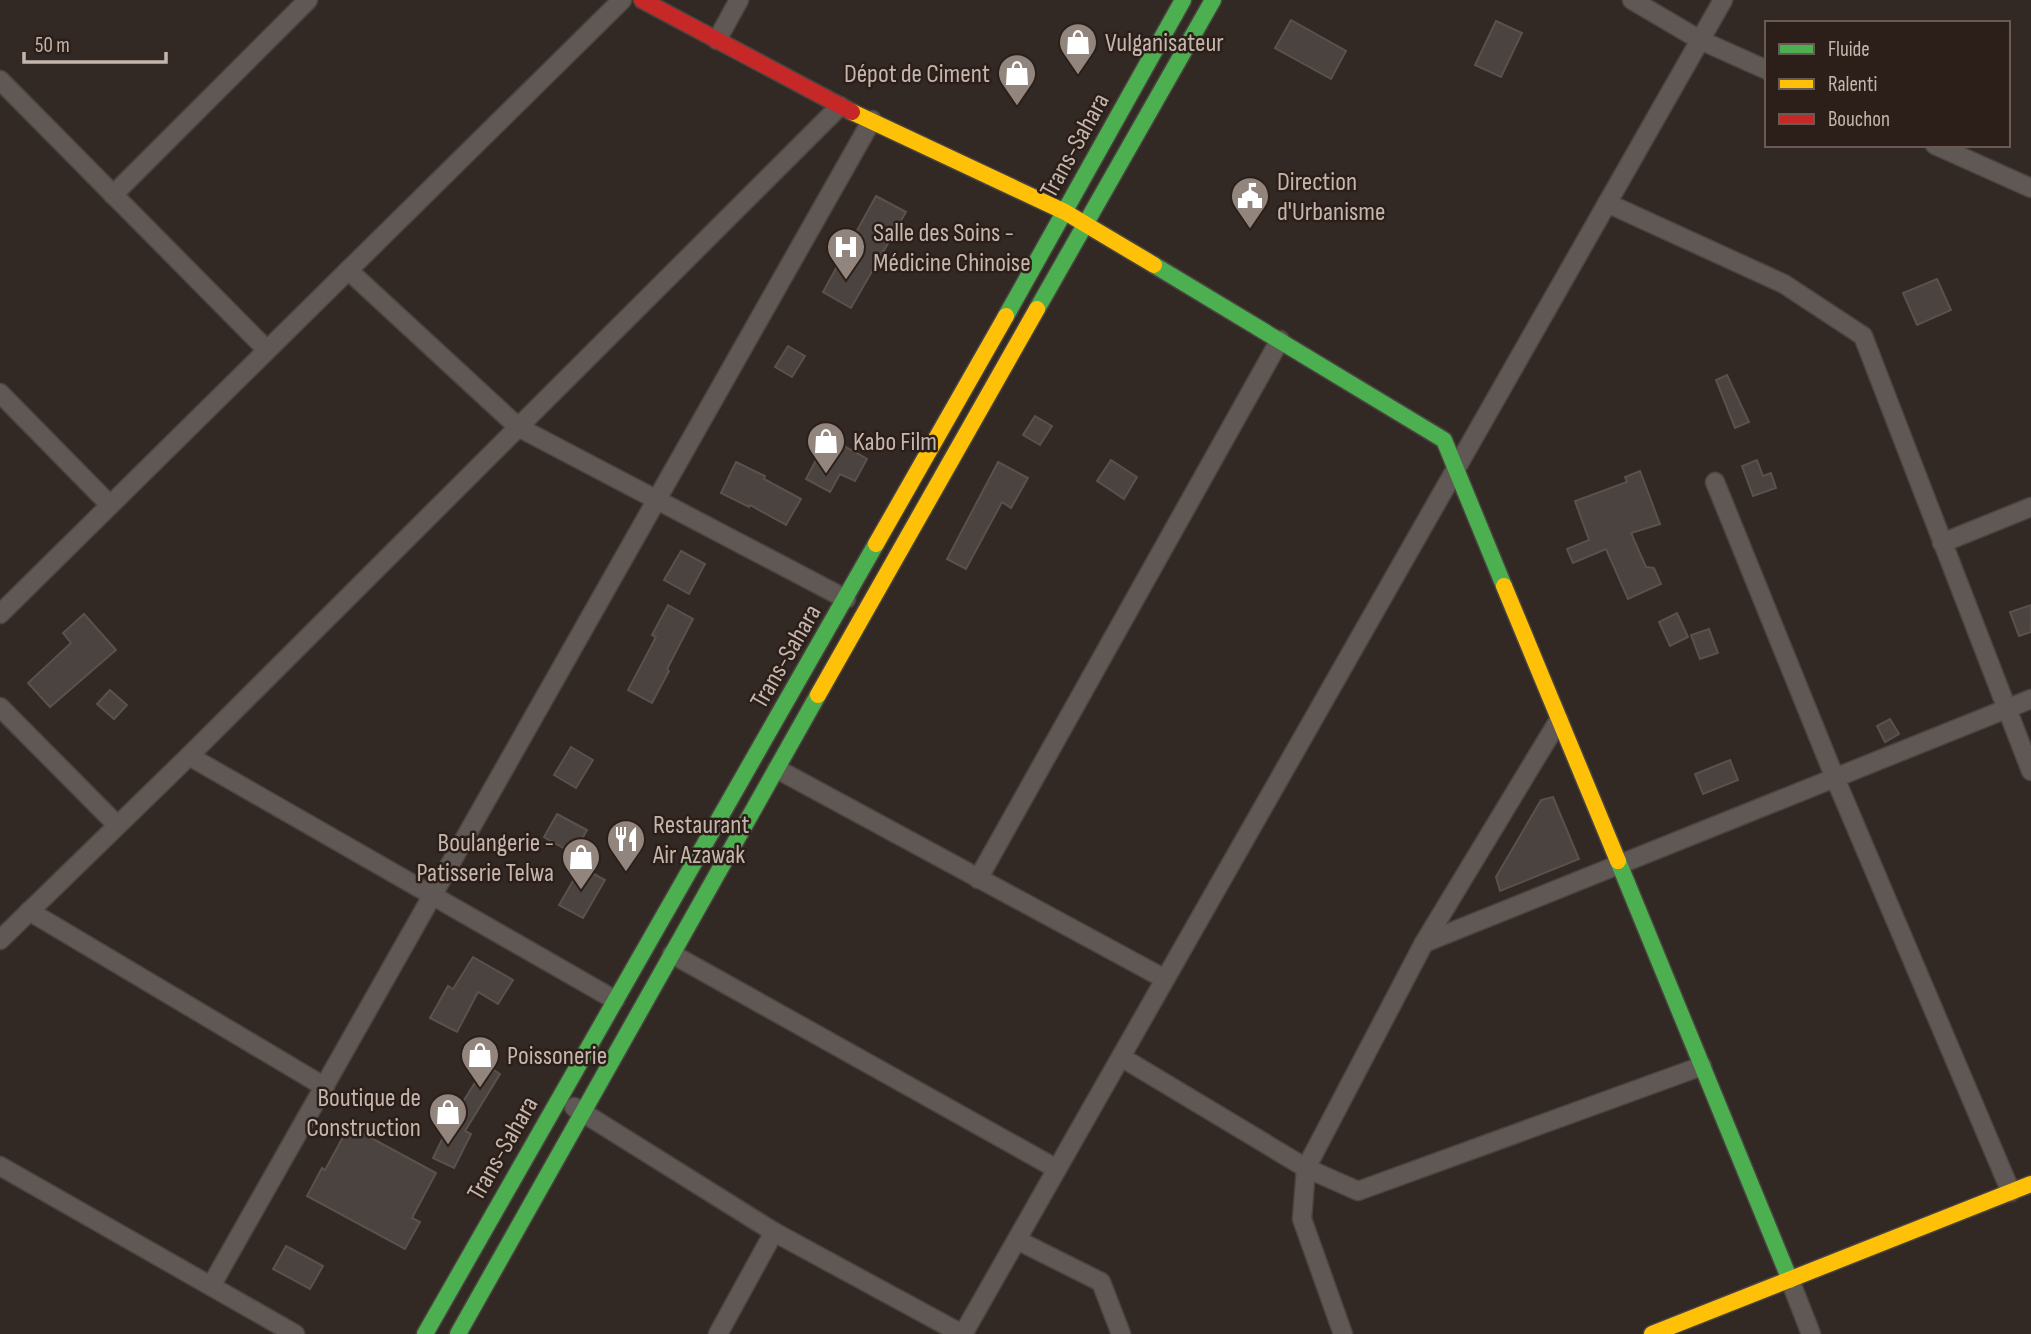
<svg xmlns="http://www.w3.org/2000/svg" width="2031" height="1334" viewBox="0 0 2031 1334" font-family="'Sofia Sans Condensed',sans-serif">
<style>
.building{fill:#4a433f;stroke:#5a514c;stroke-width:2}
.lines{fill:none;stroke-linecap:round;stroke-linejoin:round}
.street-casing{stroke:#4a4440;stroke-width:21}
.fast-casing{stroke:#4a4440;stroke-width:19}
.slow-casing{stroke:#4a4440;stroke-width:19}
.jam-casing{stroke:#4a4440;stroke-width:19}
.street{stroke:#605854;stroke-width:18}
.fast{stroke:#4caf50;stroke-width:16}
.slow{stroke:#ffc107;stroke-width:16}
.jam{stroke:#c62828;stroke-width:16}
.labels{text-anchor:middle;stroke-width:5;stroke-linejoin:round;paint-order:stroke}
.poi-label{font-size:26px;fill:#c4b6ad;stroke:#2c1f19;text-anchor:start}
.street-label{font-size:26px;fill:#c4b6ad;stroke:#2c1f19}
</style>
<rect width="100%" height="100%" fill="#322925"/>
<g class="building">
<polygon points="1291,20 1346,51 1331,79 1275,48"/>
<polygon points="1496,21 1522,33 1501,77 1475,65"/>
<polygon points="876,196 906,212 851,308 823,292"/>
<polygon points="1937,279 1951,310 1917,325 1903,293"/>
<polygon points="788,346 805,356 792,377 775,367"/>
<polygon points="1727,375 1749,422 1735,428 1716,380"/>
<polygon points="1035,416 1052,426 1040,445 1023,435"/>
<polygon points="828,437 867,459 855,481 840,474 830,492 806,479"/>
<polygon points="1111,460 1137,477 1124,499 1097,481"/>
<polygon points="1757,460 1763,476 1771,473 1776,488 1753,496 1742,466"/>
<polygon points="736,462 765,476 764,479 801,499 786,525 750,505 749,507 721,493"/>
<polygon points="998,462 1028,478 1011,508 1002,502 966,569 947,559"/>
<polygon points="1640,471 1660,524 1631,533 1646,567 1654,568 1661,584 1628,599 1606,549 1573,563 1567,549 1589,540 1575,501 1627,482 1625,477"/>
<polygon points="681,551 705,564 689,594 664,580"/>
<polygon points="668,605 693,619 667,669 669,671 652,703 628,690 656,637 652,635"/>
<polygon points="2031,605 2031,632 2019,636 2010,612"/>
<polygon points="1677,613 1688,637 1670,646 1659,622"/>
<polygon points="84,614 116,650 50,707 28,683 71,643 63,633"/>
<polygon points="1709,629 1718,653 1700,659 1691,635"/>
<polygon points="110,690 127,705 114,719 97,704"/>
<polygon points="1890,719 1899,734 1885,742 1877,726"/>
<polygon points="571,747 593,760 576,788 554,775"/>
<polygon points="1730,760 1738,780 1703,794 1695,774"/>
<polygon points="1553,797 1579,859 1500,891 1496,877 1541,800"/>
<polygon points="557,814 587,830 574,854 544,837"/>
<polygon points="581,867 605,880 583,918 559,905"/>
<polygon points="473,957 513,980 498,1004 478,992 457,1032 430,1018 448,986 453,989"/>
<polygon points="486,1065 500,1074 465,1131 471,1134 454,1168 433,1158 451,1121"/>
<polygon points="349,1126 436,1173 412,1218 420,1222 405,1249 307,1196 322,1168 325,1170"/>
<polygon points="286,1246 323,1266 310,1289 273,1269"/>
</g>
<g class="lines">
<defs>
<g id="street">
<polyline points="1632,0 1700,40 1767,70"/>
<polyline points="717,40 739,0"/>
<polyline points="0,80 267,350"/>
<polyline points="1935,145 2031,188"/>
<polyline points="113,195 308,0"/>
<polyline points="1607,203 1784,284 1863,336 2031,771"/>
<polyline points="348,270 518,427 846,599"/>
<polyline points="0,393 110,505"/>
<polyline points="1715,482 1835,778 2011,1192"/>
<polyline points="1942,543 2031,507"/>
<polyline points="0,614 622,0"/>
<polyline points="0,707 117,825"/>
<polyline points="189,756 615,1000"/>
<polyline points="777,769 1165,979"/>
<polyline points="978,879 1280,340"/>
<polyline points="29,911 325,1087"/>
<polyline points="0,940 189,756 840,106"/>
<polyline points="1424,943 2031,699"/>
<polyline points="672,954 1057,1169"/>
<polyline points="1121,1057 1306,1168 1358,1191 1702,1066"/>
<polyline points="574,1107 774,1232 962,1334"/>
<polyline points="0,1166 295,1334"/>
<polyline points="1017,1240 1101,1282 1121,1334"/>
<polyline points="1790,1280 1811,1334"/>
<polyline points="211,1286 872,120"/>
<polyline points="718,1334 774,1232"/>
<polyline points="963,1334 1723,0"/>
<polyline points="1343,1334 1302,1219 1306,1168 1424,943 1559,720"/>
</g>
<g id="fast">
<polyline points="1154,265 1444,440 1504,586"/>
<polyline points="1037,309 1213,0"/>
<polyline points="1006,316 1183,0"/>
<polyline points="1618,861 1790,1280"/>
<polyline points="425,1334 876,544"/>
<polyline points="458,1334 818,695"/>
</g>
<g id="slow">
<polyline points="852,112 1065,212 1154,265"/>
<polyline points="876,544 1006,316"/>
<polyline points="1504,586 1618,861"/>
<polyline points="818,695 1037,309"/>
<polyline points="1652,1334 2031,1184"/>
</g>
<polyline id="jam" points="642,0 852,112"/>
</defs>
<use href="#street" class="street-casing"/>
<use href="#fast" class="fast-casing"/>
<use href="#slow" class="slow-casing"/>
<use href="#jam" class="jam-casing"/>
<use href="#street" class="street"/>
<use href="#fast" class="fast"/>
<use href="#slow" class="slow"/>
<use href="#jam" class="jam"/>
</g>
<defs>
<symbol id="shop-pin" viewBox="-11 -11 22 30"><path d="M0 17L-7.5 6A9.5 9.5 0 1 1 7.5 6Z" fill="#91857d" stroke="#2c1f19"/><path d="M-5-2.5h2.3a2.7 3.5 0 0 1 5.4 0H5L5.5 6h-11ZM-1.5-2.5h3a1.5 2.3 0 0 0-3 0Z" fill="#fff"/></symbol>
<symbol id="civic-pin" viewBox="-11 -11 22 30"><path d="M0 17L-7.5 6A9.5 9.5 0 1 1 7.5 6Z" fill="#91857d" stroke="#2c1f19"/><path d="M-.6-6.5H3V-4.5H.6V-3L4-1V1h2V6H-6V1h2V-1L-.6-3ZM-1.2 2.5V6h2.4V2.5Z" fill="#fff"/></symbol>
<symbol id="hospital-pin" viewBox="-11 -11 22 30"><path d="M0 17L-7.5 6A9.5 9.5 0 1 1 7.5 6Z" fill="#91857d" stroke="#2c1f19"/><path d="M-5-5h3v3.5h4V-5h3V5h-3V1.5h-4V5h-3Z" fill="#fff"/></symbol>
<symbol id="restaurant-pin" viewBox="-11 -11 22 30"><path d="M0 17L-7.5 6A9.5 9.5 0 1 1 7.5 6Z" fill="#91857d" stroke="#2c1f19"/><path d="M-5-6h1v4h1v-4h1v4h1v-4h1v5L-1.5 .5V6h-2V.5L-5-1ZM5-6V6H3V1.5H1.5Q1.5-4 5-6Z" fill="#fff"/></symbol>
</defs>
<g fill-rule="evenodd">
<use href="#shop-pin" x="1056" y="20" width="44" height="60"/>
<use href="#shop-pin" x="995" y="51" width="44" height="60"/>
<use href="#civic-pin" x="1228" y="174" width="44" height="60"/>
<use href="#hospital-pin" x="824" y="225" width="44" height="60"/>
<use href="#shop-pin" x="804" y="419" width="44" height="60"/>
<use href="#restaurant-pin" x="604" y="817" width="44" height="60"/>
<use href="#shop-pin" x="559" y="835" width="44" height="60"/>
<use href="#shop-pin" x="458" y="1033" width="44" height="60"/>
<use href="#shop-pin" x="426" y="1090" width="44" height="60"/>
</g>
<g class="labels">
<g class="poi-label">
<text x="1105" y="51">Vulganisateur</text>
<text x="990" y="82" text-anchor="end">Dépot de Ciment</text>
<text x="1277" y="190">Direction<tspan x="1277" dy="30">d'Urbanisme</tspan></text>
<text x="873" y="241">Salle des Soins -<tspan x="873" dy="30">Médicine Chinoise</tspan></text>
<text x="853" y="450">Kabo Film</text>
<text x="653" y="833">Restaurant<tspan x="653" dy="30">Air Azawak</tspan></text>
<text x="554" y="851" text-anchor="end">Boulangerie -<tspan x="554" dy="30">Patisserie Telwa</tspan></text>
<text x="507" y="1064">Poissonerie</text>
<text x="421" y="1106" text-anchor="end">Boutique de<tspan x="421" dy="30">Construction</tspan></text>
</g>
<g class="street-label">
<text transform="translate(1074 145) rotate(-61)" y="9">Trans-Sahara</text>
<text transform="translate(785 656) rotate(-60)" y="9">Trans-Sahara</text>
<text transform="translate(502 1148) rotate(-60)" y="9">Trans-Sahara</text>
</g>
</g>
<rect x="1765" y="21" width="245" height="126" fill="#2c1f19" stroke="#695b54" stroke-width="2"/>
<rect x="1779" y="44" width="35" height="10" fill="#4caf50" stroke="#695b54" stroke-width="2"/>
<text x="1828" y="56" font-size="21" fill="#c4b6ad">Fluide</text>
<rect x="1779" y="79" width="35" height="10" fill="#ffc107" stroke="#695b54" stroke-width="2"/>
<text x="1828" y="91" font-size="21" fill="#c4b6ad">Ralenti</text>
<rect x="1779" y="114" width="35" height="10" fill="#c62828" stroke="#695b54" stroke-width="2"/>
<text x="1828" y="126" font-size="21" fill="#c4b6ad">Bouchon</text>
<path d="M24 52v10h142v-10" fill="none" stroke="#c4b6ad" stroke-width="3.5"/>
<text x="35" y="52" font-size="21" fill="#c4b6ad" stroke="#2c1f19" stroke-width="5" paint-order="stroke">50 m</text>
</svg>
